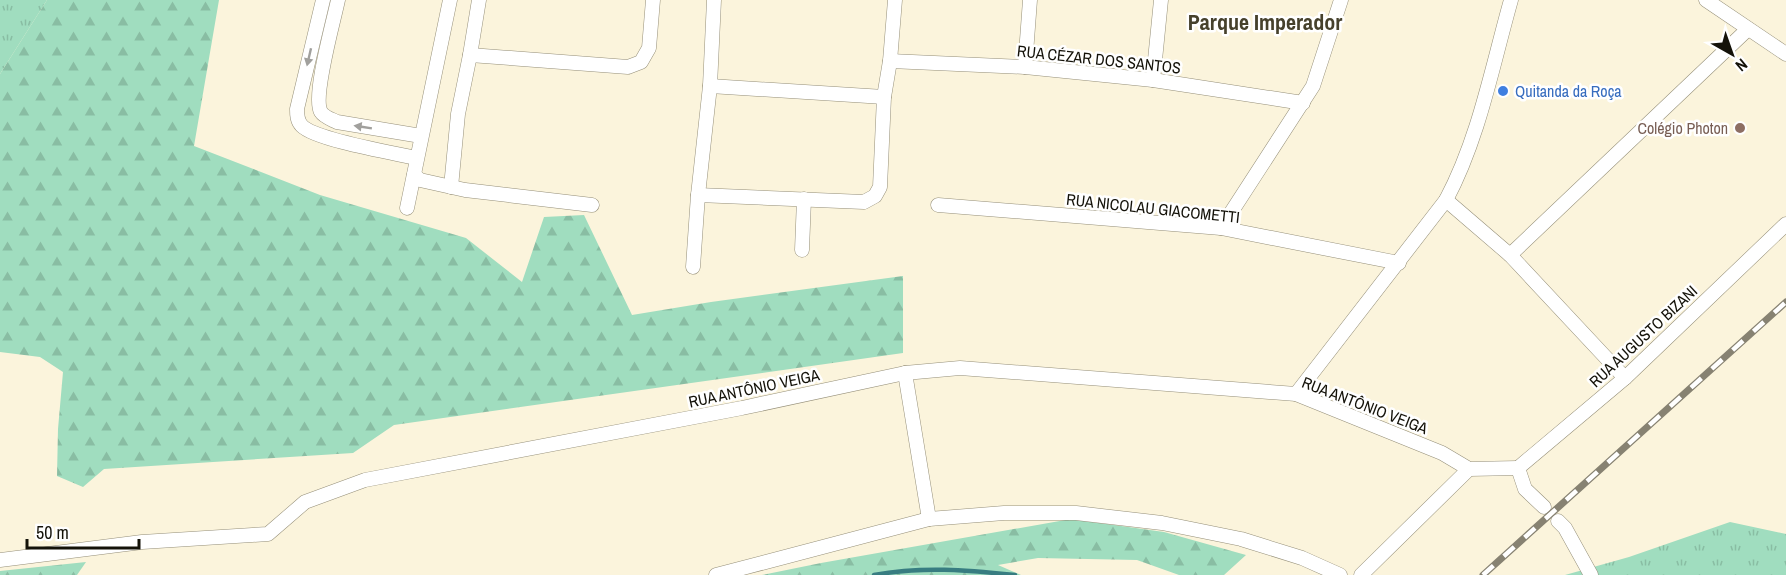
<svg xmlns="http://www.w3.org/2000/svg" width="1786" height="575" viewBox="0 0 1786 575" font-family="'Archivo Narrow',sans-serif">
<style>
.grass{fill:url(#grass-tufts)}
.forest{fill:url(#forest-firs)}
.lines{fill:none;stroke-linecap:round;stroke-linejoin:round}
.stream{stroke:#387d81;stroke-width:4.5}
.street-casing{stroke:#958f79;stroke-width:15}
.street{stroke:#fff;stroke-width:14}
.rail-casing{stroke:#878272;stroke-width:7}
.rail{stroke:#fff;stroke-width:4.5;stroke-dasharray:14;stroke-linecap:butt}
.oneway{fill:#a1a09d}
.shop-dot{fill:#3f7fe0;stroke:#fff;stroke-width:2}
.education-dot{fill:#8d6e63;stroke:#fff;stroke-width:2}
.labels{text-anchor:middle;stroke-width:5;stroke-linejoin:round;paint-order:stroke}
.street-label{font-size:16px;fill:#141209;stroke:#fff}
.shop-label{font-size:16px;fill:#366cbe;stroke:#fff;text-anchor:start}
.education-label{font-size:16px;fill:#785e54;stroke:#fff;text-anchor:end}
.district-label{font-size:22px;font-weight:bold;fill:#46412c;stroke:#fff}
</style>
<defs>
<pattern id="grass-tufts" width="24" height="20" patternUnits="userSpaceOnUse" patternTransform="scale(1.5)"><rect width="24" height="20" fill="#a0ddbf"/><path d="M3 7l-1-3M5 7V3M7 7l1-3M15 17l-1-3M17 17v-4M19 17l1-3" fill="none" stroke="#89bda3"/></pattern>
<pattern id="forest-firs" width="22" height="20" patternUnits="userSpaceOnUse" patternTransform="scale(1.5)"><rect width="22" height="20" fill="#a0ddbf"/><path d="M5 1l3.5 6h-7zM16 11l3.5 6h-7z" fill="#89bda3"/></pattern>
</defs>
<rect width="100%" height="100%" fill="#fbf4dc"/>
<g class="grass">
<polygon points="0,0 47,0 0,74"/>
<polygon points="1730,522 1786,534 1786,575 1565,575 1629,557"/>
</g>
<g class="forest">
<polygon points="47,0 219,0 194,146 320,195 466,238 522,282 544,217 584,215 632,315 711,302 903,276 903,353 394,425 353,453 104,469 83,487 57,476 58,429 63,372 40,357 0,352 0,74"/>
<polygon points="1071,519 1164,532 1246,555 1224,575 1179,575 1137,560 1038,558 998,565 1021,575 762,575 821,563"/>
<polygon points="86,562 77,575 0,575 0,571"/>
</g>
<g class="lines">
<path class="stream" d="M874,575C923,566 966,570 1015,575"/>
<defs>
<g id="street">
<path d="M323,0L297,109C297,115 297,121 302,126C316,140 394,153 416,158"/>
<path d="M338,0C334,20 312,97 321,112C324,117 331,119 337,122L421,136"/>
<polyline points="1706,0 1786,54"/>
<polyline points="470,55 628,67 641,62 649,48 653,0"/>
<polyline points="890,61 1025,67 1153,80 1303,103"/>
<polyline points="1025,67 1030,0"/>
<polyline points="1153,80 1161,0"/>
<polyline points="710,86 884,97"/>
<polyline points="414,175 420,180 465,190 592,205"/>
<polyline points="451,187 458,114 470,55 479,0"/>
<polyline points="698,195 864,202 875,196 880,187 884,97 890,61 895,0"/>
<polyline points="1446,200 1510,255 1625,378"/>
<polyline points="938,205 1221,228 1399,263"/>
<polyline points="407,208 450,0"/>
<polyline points="1221,228 1313,86 1341,0"/>
<polyline points="802,250 804,199"/>
<polyline points="1510,255 1748,29"/>
<polyline points="693,267 698,195 710,86 714,0"/>
<polyline points="905,373 929,519"/>
<path d="M1296,394L1446,200C1479,138 1492,67 1511,0"/>
<polyline points="1518,468 1625,378 1786,224"/>
<polyline points="1518,468 1525,489 1544,507"/>
<polyline points="1558,521 1565,528 1591,575"/>
<polyline points="0,560 142,542 268,534 305,502 365,480 742,408 905,373 960,368 1296,394 1442,453 1469,469 1518,468"/>
<polyline points="716,575 929,519 1004,513 1076,513 1162,523 1241,539 1302,558 1340,575"/>
<polyline points="1361,575 1469,469"/>
</g>
</defs>
<use href="#street" class="street-casing"/>
<use href="#street" class="street"/>
<defs>
<polyline id="rail" points="1483,575 1786,302"/>
</defs>
<use href="#rail" class="rail-casing"/>
<use href="#rail" class="rail"/>
</g>
<defs><path id="oneway-solid" d="M-6-.8H1V-3.2L6.5 0L1 3.2V.8H-6Z" transform="scale(1.5)"/></defs>
<g class="oneway">
<use href="#oneway-solid" transform="translate(309 57) rotate(103)"/>
<use href="#oneway-solid" transform="translate(363 127) rotate(-171)"/>
</g>
<circle class="shop-dot" cx="1503" cy="91" r="6"/>
<circle class="education-dot" cx="1740" cy="128" r="6"/>
<g class="labels">
<g class="street-label">
<text transform="translate(1099 59) rotate(6)" y="6">RUA CÉZAR DOS SANTOS</text>
<text transform="translate(1153 208) rotate(6)" y="6">RUA NICOLAU GIACOMETTI</text>
<text transform="translate(1643 336) rotate(-43)" y="6">RUA AUGUSTO BIZANI</text>
<text transform="translate(754 388) rotate(-12)" y="6">RUA ANTÔNIO VEIGA</text>
<text transform="translate(1365 405) rotate(21)" y="6">RUA ANTÔNIO VEIGA</text>
</g>
<g class="shop-label">
<text x="1515" y="97">Quitanda da Roça</text>
</g>
<g class="education-label">
<text x="1728" y="134">Colégio Photon</text>
</g>
<g class="district-label">
<text x="1265" y="30">Parque Imperador</text>
</g>
</g>
<g transform="translate(1732 54) rotate(140)" stroke="#ffffff" stroke-width="4.5" paint-order="stroke">
<path d="M0-4.5L10 22L0 15L-10 22Z" fill="#141209"/>
<text y="-9" font-size="16" font-weight="bold" text-anchor="middle" fill="#141209">N</text>
</g>
<path d="M27 539v9h112v-9" fill="none" stroke="#141209" stroke-width="3"/>
<text x="36" y="539" font-size="18" fill="#141209" stroke="#ffffff" stroke-width="4.5" paint-order="stroke">50 m</text>
</svg>
